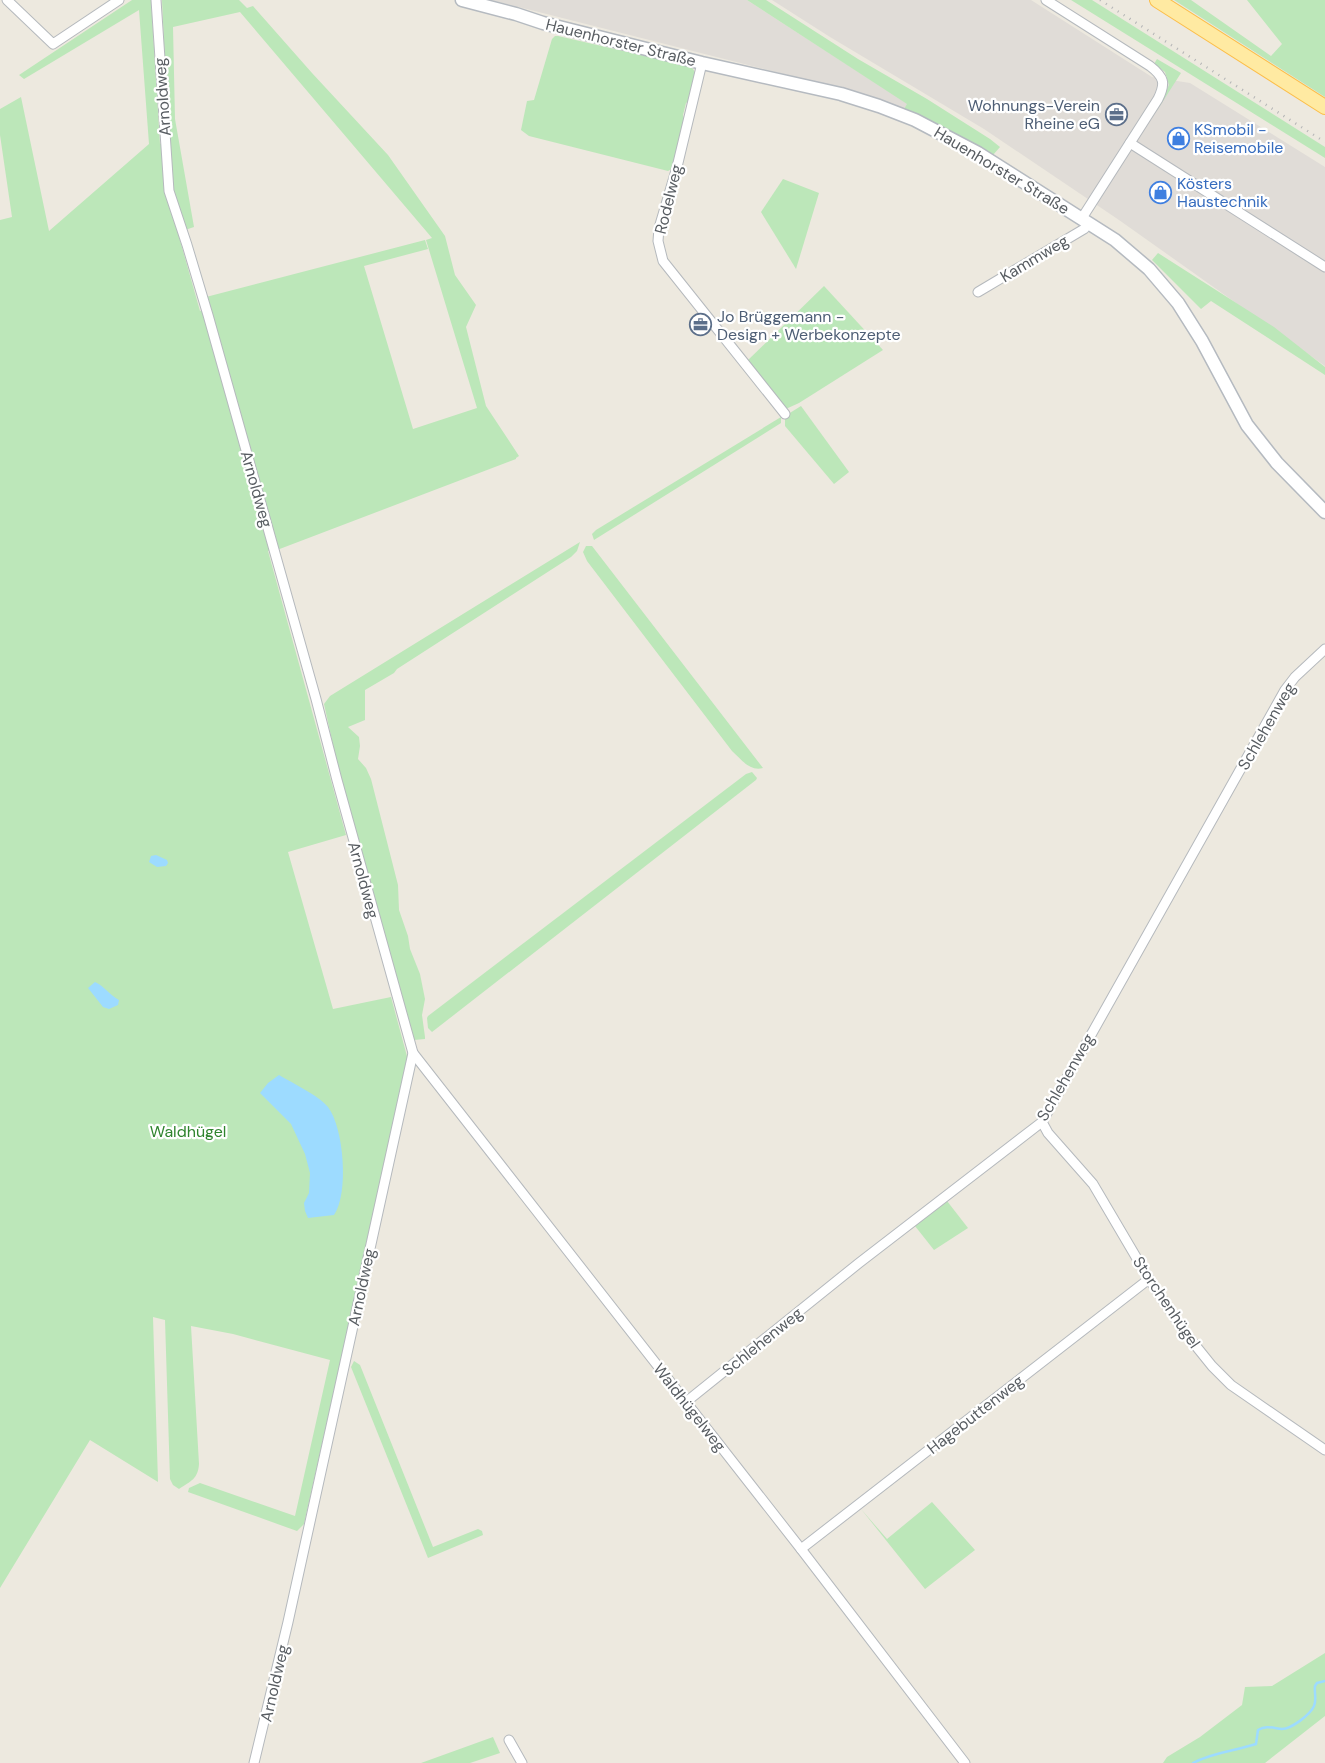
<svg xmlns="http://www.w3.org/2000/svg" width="1325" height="1763" viewBox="0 0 1325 1763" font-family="'DM Sans',sans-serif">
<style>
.industrial{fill:#e0dcd7}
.green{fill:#bce7b9}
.water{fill:#9ddbff}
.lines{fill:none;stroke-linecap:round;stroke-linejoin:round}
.stream{stroke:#9ddbff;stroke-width:2.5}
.street-casing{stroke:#b5b9bd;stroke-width:11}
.secondary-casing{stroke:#b5bac0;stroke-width:15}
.primary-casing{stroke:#fcbe49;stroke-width:16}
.street{stroke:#fff;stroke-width:9}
.secondary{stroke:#fff;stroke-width:12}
.primary{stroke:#ffeaa2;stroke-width:14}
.rail{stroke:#b3b4b5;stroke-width:2.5;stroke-dasharray:1 6;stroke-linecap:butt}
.labels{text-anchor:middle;stroke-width:4.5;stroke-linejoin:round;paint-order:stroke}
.street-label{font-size:16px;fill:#585d62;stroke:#fff}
.service-label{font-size:16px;fill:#4e5e75;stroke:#fff;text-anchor:end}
.shop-label{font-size:16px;fill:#366cbe;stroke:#fff;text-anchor:start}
.park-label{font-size:16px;fill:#2f842e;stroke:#fff}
</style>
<rect width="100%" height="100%" fill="#ede9df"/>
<g class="industrial">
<polygon points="491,0 747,0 908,104 904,109 812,81"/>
<polygon points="772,0 1031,0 1152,77 1190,83 1325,167 1325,366 1119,220 984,129 830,37"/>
</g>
<g class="green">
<path d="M132,0H151L160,144L163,142L167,194L200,311L209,308L206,297L425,240L428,249L364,266L413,429L477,408L426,240L432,238L240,12L173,27L175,119L194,227L185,230L171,190L162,0H239L247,8L253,6L312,73L388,155L445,236L455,275L476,305L466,327L486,406L519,456L516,458V459L277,550L276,548L268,551L346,835L288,852L333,1009L391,997L408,1060L304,1524L297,1531L188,1492L189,1488L200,1483L295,1516L330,1360L233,1334L191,1326L199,1464C198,1479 191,1481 179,1489L173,1485L170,1479L165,1320L153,1317L158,1482L90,1440L0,1588V220L12,217L0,135V109L21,97L49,231L149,144L139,10L24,79L19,75Z"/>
<polygon points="747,0 766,0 858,59 927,99 990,139 1000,147 993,155 904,109 907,104"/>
<polygon points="1071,0 1092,0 1325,147 1325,158"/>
<polygon points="1174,0 1191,0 1271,56 1282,44 1247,0 1325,0 1325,97"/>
<polygon points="555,36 558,36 689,66 693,69 696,74 690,100 686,103 683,115 685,122 673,168 668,171 529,136 521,130 527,101 534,100 552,39"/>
<polygon points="1157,59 1181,73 1156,112 1169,85 1165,72 1154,64"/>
<polygon points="783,179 819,193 796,269 761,212"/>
<polygon points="1158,253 1274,327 1325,367 1325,375 1211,301 1201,309 1152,260"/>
<polygon points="824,286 883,350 799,403 788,408 783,409 746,362"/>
<polygon points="801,406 849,472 834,484 785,426 785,416"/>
<polygon points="781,417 781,423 594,540 592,534 596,530"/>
<polygon points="580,542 577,551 571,557 397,669 394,673 365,690 365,720 348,727 359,737 360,746 358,759 366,768 371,779 398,885 399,910 408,936 410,949 420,974 425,999 422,1015 425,1037 425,1039 414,1040 396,974 385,940 337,763 324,704 330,696"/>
<path d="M586,546H592L763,768C750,772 741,759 732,751L587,561L583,552Z"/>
<polygon points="752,772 757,778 756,780 432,1032 428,1028 427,1018 428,1016 746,774"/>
<polygon points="947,1201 968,1228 934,1250 915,1226"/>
<polygon points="354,1361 360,1365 433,1547 478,1529 482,1531 483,1535 428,1558 351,1367"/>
<polygon points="932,1502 975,1550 925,1589 861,1509 887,1539"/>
<polygon points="1325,1653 1325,1716 1265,1763 1163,1763 1167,1757 1200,1737 1242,1705 1245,1687 1272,1686"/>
<polygon points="493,1737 500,1753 470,1763 421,1763"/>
</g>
<g class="water">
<polygon points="156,855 167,860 168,863 166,866 157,867 149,862 151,856"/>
<path d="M95,982C104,986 110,995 119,1000L118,1005L109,1009L103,1007L88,988Z"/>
<path d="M279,1075C294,1084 318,1095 328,1107C344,1128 349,1194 334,1215L308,1218L305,1211L304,1203L309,1193L310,1173L305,1154L291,1124L260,1093L268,1083Z"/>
</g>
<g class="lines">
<path class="stream" d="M1193,1763C1213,1752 1235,1751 1256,1744L1258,1730C1266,1725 1273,1728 1282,1729C1291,1729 1310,1715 1314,1706C1317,1699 1314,1693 1315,1686L1317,1683L1325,1681"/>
<defs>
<g id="street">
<polyline points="7,0 53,44 119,0"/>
<polyline points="156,0 169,191 187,245 208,315 316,699 337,780 413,1053 288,1622 254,1763"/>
<path d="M1046,0L1150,66C1164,77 1166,83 1158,99L1082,218"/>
<polyline points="702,63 677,167 659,228 658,241 663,261 785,414"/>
<polyline points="1130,143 1325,267"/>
<polyline points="978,292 1084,229 1089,223"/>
<polyline points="413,1053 801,1549 965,1763"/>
<polyline points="1042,1122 1048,1133 1093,1184 1149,1279 1183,1330 1212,1366 1231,1385 1325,1450"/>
<polyline points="686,1402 859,1263 1042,1122 1285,690 1295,677 1325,649"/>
<polyline points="801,1549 1149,1279"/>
<polyline points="509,1740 522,1763"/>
</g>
<polyline id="secondary" points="462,0 516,14 543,23 702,63 841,94 879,106 915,120 978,153 1115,240 1149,269 1178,303 1202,341 1247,425 1277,463 1325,512"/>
<polyline id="primary" points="1157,0 1325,107"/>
</defs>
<use href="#street" class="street-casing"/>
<use href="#secondary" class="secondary-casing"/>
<use href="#primary" class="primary-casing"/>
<use href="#street" class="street"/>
<use href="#secondary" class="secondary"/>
<use href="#primary" class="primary"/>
<polyline class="rail" points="1100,0 1325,142"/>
</g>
<defs>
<symbol id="office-ring" viewBox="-11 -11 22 22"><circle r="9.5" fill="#fff" stroke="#5c6f8a" stroke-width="1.5"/><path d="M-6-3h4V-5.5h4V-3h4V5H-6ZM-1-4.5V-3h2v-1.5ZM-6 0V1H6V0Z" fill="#5c6f8a"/></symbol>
<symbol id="shop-ring" viewBox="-11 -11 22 22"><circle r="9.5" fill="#fff" stroke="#3f7fe0" stroke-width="1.5"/><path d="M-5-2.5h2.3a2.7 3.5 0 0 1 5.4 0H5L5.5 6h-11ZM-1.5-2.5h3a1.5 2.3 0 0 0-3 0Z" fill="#3f7fe0"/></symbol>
</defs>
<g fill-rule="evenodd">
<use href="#office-ring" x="1104" y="102" width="25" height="25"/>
<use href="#shop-ring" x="1166" y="126" width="25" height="25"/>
<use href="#shop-ring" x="1148" y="180" width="25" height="25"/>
<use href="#office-ring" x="688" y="312" width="25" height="25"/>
</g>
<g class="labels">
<g class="street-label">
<text transform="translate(621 42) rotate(14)" y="6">Hauenhorster Straße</text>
<text transform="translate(162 97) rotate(-94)" y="6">Arnoldweg</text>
<text transform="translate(1002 170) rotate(31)" y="6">Hauenhorster Straße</text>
<text transform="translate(668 199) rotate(-76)" y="6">Rodelweg</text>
<text transform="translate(1034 258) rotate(-31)" y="6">Kammweg</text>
<text transform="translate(257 489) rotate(74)" y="6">Arnoldweg</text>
<text transform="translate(1266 726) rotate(-60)" y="6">Schlehenweg</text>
<text transform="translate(364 880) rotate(75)" y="6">Arnoldweg</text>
<text transform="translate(1065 1077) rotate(-60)" y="6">Schlehenweg</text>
<text transform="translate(361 1287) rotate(-78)" y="6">Arnoldweg</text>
<text transform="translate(1167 1302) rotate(56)" y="6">Storchenhügel</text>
<text transform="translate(762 1341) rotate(-39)" y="6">Schlehenweg</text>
<text transform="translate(690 1407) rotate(52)" y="6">Waldhügelweg</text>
<text transform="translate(975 1414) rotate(-38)" y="6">Hagebuttenweg</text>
<text transform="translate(274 1683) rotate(-77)" y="6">Arnoldweg</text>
</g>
<g class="service-label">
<text x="1100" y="111">Wohnungs-Verein<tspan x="1100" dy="18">Rheine eG</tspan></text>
<text x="717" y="322" text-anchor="start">Jo Brüggemann -<tspan x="717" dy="18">Design + Werbekonzepte</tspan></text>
</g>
<g class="shop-label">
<text x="1194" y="135">KSmobil -<tspan x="1194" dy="18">Reisemobile</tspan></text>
<text x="1177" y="189">Kösters<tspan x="1177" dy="18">Haustechnik</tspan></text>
</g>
<g class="park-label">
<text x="188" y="1137">Waldhügel</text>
</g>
</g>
</svg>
